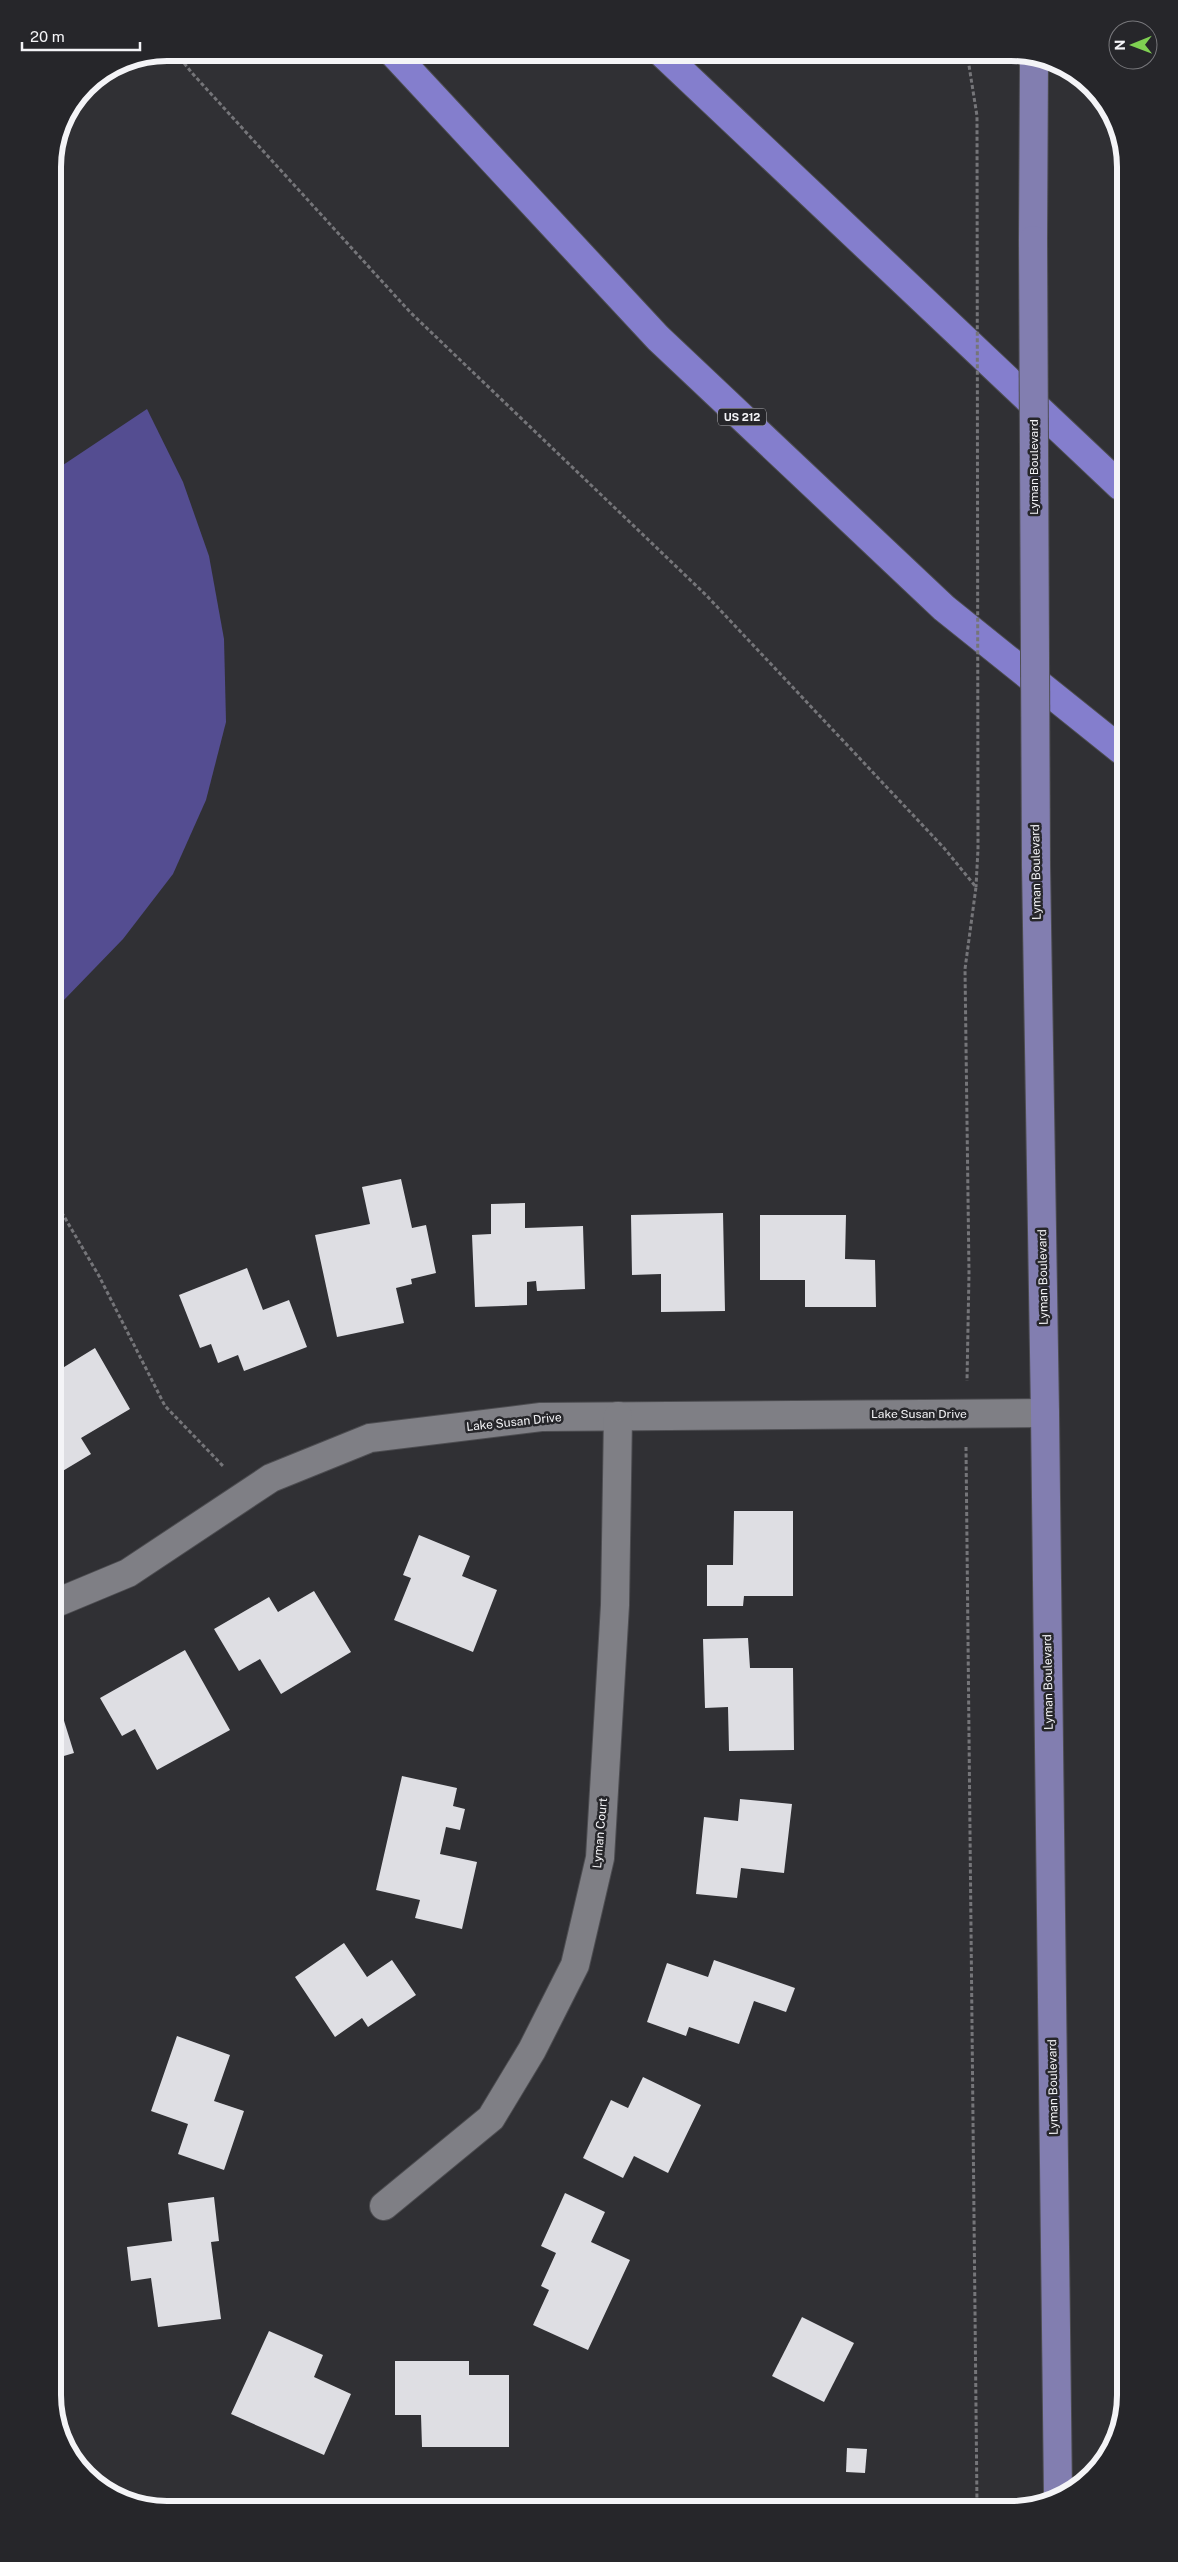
<svg xmlns="http://www.w3.org/2000/svg" width="1178" height="2562" viewBox="0 0 1178 2562" font-family="'Public Sans',sans-serif">
<style>
.green{fill:#544d91}
.building{fill:#dedee3}
.lines{fill:none;stroke-linecap:round;stroke-linejoin:round}
.minor-casing{stroke:#4d4d51;stroke-width:30}
.major-casing{stroke:#4d4d51;stroke-width:30}
.highway-casing{stroke:#4d4d51;stroke-width:30}
.path{stroke:#757579;stroke-width:3;stroke-dasharray:4 2.5;stroke-linecap:butt}
.minor{stroke:#7f7f85;stroke-width:28}
.major{stroke:#827eb0;stroke-width:28}
.highway{stroke:#847ecd;stroke-width:28}
.major-bridge-casing{stroke:#4d4d51;stroke-width:30;stroke-linecap:butt}
.path-bridge{stroke:#757579;stroke-width:3;stroke-dasharray:4 2.5;stroke-linecap:butt}
.major-bridge{stroke:#827eb0;stroke-width:28}
.labels{text-anchor:middle;stroke-width:5;stroke-linejoin:round;paint-order:stroke}
.shield{fill:#26262a;stroke:#b6b6ba;stroke-width:1}
.shield-label{font-size:11px;font-weight:bold;fill:#f4f4f7}
.street-label{font-size:12px;fill:#f4f4f7;stroke:#26262a}
.rim{fill:none;stroke:#f4f4f7;stroke-width:6}
</style>
<rect width="100%" height="100%" fill="#303034"/>
<polygon class="green" points="147,409 183,482 209,556 224,639 226,722 206,800 173,874 123,939 63,1001 55,991 54,471"/>
<g class="building">
<polygon points="401,1179 412,1228 426,1225 436,1273 411,1279 412,1284 396,1288 404,1323 337,1337 315,1235 370,1224 362,1187"/>
<polygon points="525,1203 525,1228 583,1226 585,1289 537,1291 536,1281 527,1282 527,1305 475,1307 472,1235 491,1234 491,1204"/>
<polygon points="723,1213 725,1311 661,1312 661,1274 632,1275 631,1215"/>
<polygon points="760,1215 846,1215 845,1259 875,1260 876,1307 805,1307 805,1280 760,1280"/>
<polygon points="247,1268 263,1310 289,1300 307,1347 244,1371 238,1355 218,1363 211,1344 200,1348 179,1295"/>
<polygon points="95,1348 130,1409 81,1438 91,1454 56,1475 56,1372"/>
<polygon points="734,1511 793,1511 793,1596 744,1596 743,1606 707,1606 707,1565 733,1565"/>
<polygon points="419,1535 470,1556 462,1576 497,1590 473,1652 394,1620 411,1578 403,1575"/>
<polygon points="314,1591 351,1652 281,1694 260,1659 239,1671 214,1629 269,1597 278,1612"/>
<polygon points="748,1638 750,1668 793,1668 794,1750 729,1751 728,1707 705,1708 703,1639"/>
<polygon points="185,1650 230,1730 157,1770 135,1729 122,1736 100,1698"/>
<polygon points="61,1711 74,1753 57,1758 57,1712"/>
<polygon points="402,1776 457,1788 453,1806 465,1809 460,1830 446,1827 440,1854 477,1862 462,1929 415,1918 420,1900 376,1890"/>
<polygon points="57,1786 63,1804 57,1805"/>
<polygon points="740,1799 792,1804 784,1873 741,1868 737,1898 696,1894 704,1817 738,1821"/>
<polygon points="344,1943 367,1977 392,1960 416,1995 368,2027 362,2018 335,2037 295,1977"/>
<polygon points="714,1960 795,1988 786,2012 754,2001 739,2044 689,2027 686,2036 647,2022 667,1963 708,1977"/>
<polygon points="177,2036 230,2055 214,2101 244,2111 224,2170 178,2154 188,2124 151,2111"/>
<polygon points="643,2077 701,2105 668,2173 634,2156 623,2178 583,2158 611,2100 628,2108"/>
<polygon points="565,2193 605,2212 591,2242 630,2260 588,2350 533,2325 549,2290 541,2286 556,2253 541,2246"/>
<polygon points="214,2197 219,2241 211,2242 221,2319 158,2327 151,2278 131,2281 127,2247 172,2241 168,2203"/>
<polygon points="802,2317 854,2343 824,2402 772,2376"/>
<polygon points="269,2331 323,2355 314,2377 351,2394 324,2455 231,2414"/>
<polygon points="395,2361 469,2361 469,2375 509,2375 509,2447 422,2447 421,2415 395,2415"/>
<polygon points="847,2448 867,2449 865,2473 846,2472"/>
</g>
<g class="lines">
<defs>
<g id="minor">
<polyline points="56,1603 128,1573 271,1478 370,1438 541,1417 1045,1413"/>
<polyline points="384,2206 491,2118 532,2050 575,1965 600,1858 615,1605 618,1416"/>
</g>
<g id="major">
<polyline points="1033,240 1034,59"/>
<polyline points="1036,865 1045,1413 1058,2496"/>
</g>
<g id="highway">
<polyline points="393,53 658,338 944,608 1121,750"/>
<polyline points="662,53 1120,486"/>
</g>
</defs>
<use href="#minor" class="minor-casing"/>
<use href="#major" class="major-casing"/>
<use href="#highway" class="highway-casing"/>
<g class="path">
<polyline points="176,53 192,73 410,312 706,595 944,848 976,887 965,969 969,1273 967,1381"/>
<polyline points="55,1201 99,1276 165,1406 224,1467"/>
<polyline points="966,1447 977,2504"/>
</g>
<use href="#minor" class="minor"/>
<use href="#major" class="major"/>
<use href="#highway" class="highway"/>
<defs>
<polyline id="major-bridge" points="1033,240 1036,865"/>
</defs>
<use href="#major-bridge" class="major-bridge-casing"/>
<polyline class="path-bridge" points="967,53 977,116 978,849 976,887"/>
<use href="#major-bridge" class="major-bridge"/>
</g>
<g class="labels">
<rect class="shield" x="718" y="408.5" width="48" height="17" rx="4"/>
<g class="shield-label">
<text x="742" y="421">US 212</text>
</g>
<g class="street-label">
<text transform="translate(1034 467) rotate(-90)" y="4">Lyman Boulevard</text>
<text transform="translate(1036 872) rotate(-91)" y="4">Lyman Boulevard</text>
<text transform="translate(1043 1277) rotate(-91)" y="4">Lyman Boulevard</text>
<text x="919" y="1418">Lake Susan Drive</text>
<text transform="translate(514 1422) rotate(-6)" y="4">Lake Susan Drive</text>
<text transform="translate(1048 1682) rotate(-91)" y="4">Lyman Boulevard</text>
<text transform="translate(600 1833) rotate(-85)" y="4">Lyman Court</text>
<text transform="translate(1053 2087) rotate(-91)" y="4">Lyman Boulevard</text>
</g>
</g>
<path d="M0 0H1178V2562H0ZM167 61H1011A106 106 0 0 1 1117 167V2395A106 106 0 0 1 1011 2501H167A106 106 0 0 1 61 2395V167A106 106 0 0 1 167 61Z" fill="#26262a" fill-rule="evenodd"/>
<path class="rim" d="M167 61H1011A106 106 0 0 1 1117 167V2395A106 106 0 0 1 1011 2501H167A106 106 0 0 1 61 2395V167A106 106 0 0 1 167 61Z"/>
<g transform="translate(1133 45) rotate(269)"><circle r="24" fill="#26262a" stroke="#78787c"/>
<path d="M0-4L9 19L0 12L-9 19Z" fill="#7fd052"/>
<text y="-8" font-size="14" font-weight="bold" text-anchor="middle" fill="#f4f4f7">N</text>
</g>
<path d="M22 42v8h118v-8" fill="none" stroke="#f4f4f7" stroke-width="2.5"/>
<text x="30" y="42" font-size="15" fill="#f4f4f7" stroke="#26262a" stroke-width="4" paint-order="stroke">20 m</text>
</svg>
